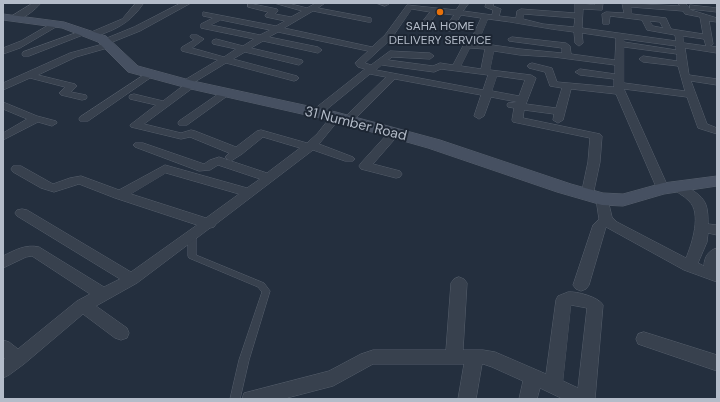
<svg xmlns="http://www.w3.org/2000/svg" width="720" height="402" viewBox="0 0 720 402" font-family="'DM Sans',sans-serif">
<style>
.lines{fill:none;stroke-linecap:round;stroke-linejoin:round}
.service-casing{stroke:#565f6c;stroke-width:1}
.minor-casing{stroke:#565f6c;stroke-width:1}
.secondary-casing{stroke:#565f6c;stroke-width:1}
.service{fill:#38414e;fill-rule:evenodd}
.minor{fill:#38414e;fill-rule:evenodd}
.secondary{fill:#465061;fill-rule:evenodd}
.food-dot{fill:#e8710a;stroke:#1d2633;stroke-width:1.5}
.labels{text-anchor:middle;stroke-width:4;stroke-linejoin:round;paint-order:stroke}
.far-poi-label{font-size:12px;fill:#b4bcc9;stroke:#1d2633}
.street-label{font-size:14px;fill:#b4bcc9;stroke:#1d2633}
</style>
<rect width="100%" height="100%" fill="#242f3e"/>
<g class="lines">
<defs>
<polygon id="service" points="192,233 195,234 196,236 196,255 264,283 270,291 249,360 240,399 230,399 239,360 262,292 258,287 189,258 188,256 188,236 189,234"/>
<g id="minor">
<path d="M33,3H41C35,10 22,21 12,20V16Z"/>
<path d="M136,3L143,4C133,19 121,27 105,33C99,35 95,38 89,37V33L122,19Z"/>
<polygon points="181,3 191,3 140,31 110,43 112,45 111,47 76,57 38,75 75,84 77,86 71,92 86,95 87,97 86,99 82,100 61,95 59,93 65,87 30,78 3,90 3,83 70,53 103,44 101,42 102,40 134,27"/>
<path d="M248,3L277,9L278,11L275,14L291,17L302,11L274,3H287L307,8L316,3H325L318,8L371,18V22H368L313,11L284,28L372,47L385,35L407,5L456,10L461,3H469L463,11L492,15L493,10L485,7L486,3H494L493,6L501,9L499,16L516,18L517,11L521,9L575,13V3L595,5V3H603L602,10L583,9L582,28L676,41L675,35L647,30L642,20L610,16L609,24H603L602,14L606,12L624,13L622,3L680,6L677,3H685L691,10L717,18V22L709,21L713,44L710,46L717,47V53L685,48L689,75L717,79V85L691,81L707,124L717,128V134L698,128L687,97L624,89L669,189L667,192H659L657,189L616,94L571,89L563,120L558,123L553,120L554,114L524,110L523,118L600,134L602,136L600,162L593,195L592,198H582L581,195L588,162L590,138L513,122L512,120L514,108L508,107L507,105L508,103L517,102L491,97L484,116L479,119L474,116L481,95L395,79L352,122H344L343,120L344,118L386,77L370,74L321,114H313L312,112L313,110L365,69L358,67L355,63L368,51L278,32L269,37L318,47L322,50L318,53L263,41L251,48L302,60L303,62L299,65L245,52L233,59L297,76L299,78L297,80L294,81L226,63L193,83L196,85L194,87L144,124L181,133L191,130L195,131L236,147L257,131L261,130L307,143L317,134L332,115L336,114L341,117L319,144L353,157L355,159L353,161H345L313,150L216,224L214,227L210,228L137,283L96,306L127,328L129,333L127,338L121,340L115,338L83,314L24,364L9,375L3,378V360L5,359L3,357V340L9,342L18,349L77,301L90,294L32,256L26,257L3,268V256C15,250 26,244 39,247L104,287L120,279L17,216L15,213L17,210L22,209L27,210L131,272L197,225L115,198L79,184L54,192L41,188L13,172L11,169L13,166H21L53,184L70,178L81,176L119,190L165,165L247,188L260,179L218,165L210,170L199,171L135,147L133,145L135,143H143L204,164L210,160L219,157L267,173L300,148L263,137L242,154L231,161L227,159L225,157L229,153L190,137L181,139L131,127L130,125L156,105L130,99L129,97L130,95L134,94L163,101L184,85L181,83L183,81L218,60L182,51L181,49L182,47L194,40L190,37L191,35H197L204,39L192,48L224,57L236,49L213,44L212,42L213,40L216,39L243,46L254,39L201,28V24L213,18L203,16V12L276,26L285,21L266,17L265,15L268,12L248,7ZM631,7L683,11L685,14L700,17L703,34L671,29L666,18L632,14ZM412,9L430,12L421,23L425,25H428L437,13L454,15L444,29L448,31H451L461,15L481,18L470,42L464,44L453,65L440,63L433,66L388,60L392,57L430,59L434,56L430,53L390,51L371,65L365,63L391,39ZM524,14L575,18L574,27L543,24L523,19ZM488,19C517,22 545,29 574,32L575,43L579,46L583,43L582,33L616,38L615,60L571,54L570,46L566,43L512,37L508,39L509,41L562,48V53L520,49L478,43ZM221,20L270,30L260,35L211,25ZM650,21L660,22L663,28L653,26ZM683,36L704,39L706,46L684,43ZM624,39L676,46V50L624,42ZM624,47L677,54V61L643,56L639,59L643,62L678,66L685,91L624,83ZM470,48L485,49L481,69L461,66ZM494,51L520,55L554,57L615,65V74L580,69L575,72L580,75L614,79V87L557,82L552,68L532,63L529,64L527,66L529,68L545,72L550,86L562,88L556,108L526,104L536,78L531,75L490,70ZM382,65L434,72L441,69L488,75L483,90L376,70ZM497,76L525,80L519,96L492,91ZM166,173L239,194L206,218L131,194Z"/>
<polygon points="376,3 388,3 389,4 385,6"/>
<polygon points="690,5 717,8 717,12 690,9"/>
<polygon points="54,22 57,22 61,24 20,48 3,54 3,48 21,41"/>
<polygon points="81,31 87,31 88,33 29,56 23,56 22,54 23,52"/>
<polygon points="150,71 153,72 155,74 153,76 88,121 80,121 79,119 80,117"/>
<polygon points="227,89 232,92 230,94 187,125 179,125 178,123 179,121 224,90"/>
<polygon points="3,102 37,116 56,121 57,123 52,126 38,122 3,140 3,133 27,119 3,109"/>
<polygon points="394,130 400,133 373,164 400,171 402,174 400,177 396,178 361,169 359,166 361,163 390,131"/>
<path d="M678,183C687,186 703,195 706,205C708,210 708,218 708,224L717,225V235L708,233L707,242L698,263L704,266C704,257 709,250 717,248V282L684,270L606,227L589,285L586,289L581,291L576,289L573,285L593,225L599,219L596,199L597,196H607L612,217L617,222L686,258C692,244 702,213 689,201C684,195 676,193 672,187L674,184Z"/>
<path d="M459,277L464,279L467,283L463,350H483L495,352L546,374L556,300L558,296C561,295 565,293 568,292C576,291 599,297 603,305L595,399H563L540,388L537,399H519L523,381L492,367L483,364H482L476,399H458L464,364H373L333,386L283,399H242L244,393L329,371L361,354L373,350H446L451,283L454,279ZM571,305L587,308L578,388L563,381Z"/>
<polygon points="644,332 717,355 717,371 638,344 636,339 638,334"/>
</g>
<polygon id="secondary" points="3,14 64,22 106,36 138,66 193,81 336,112 440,140 571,184 603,193 623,194 663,183 717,176 717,186 664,194 623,206 602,205 557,192 428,148 333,121 191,89 128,72 98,42 62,28 3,20"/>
</defs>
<use href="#service" class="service-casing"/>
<use href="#minor" class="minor-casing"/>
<use href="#secondary" class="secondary-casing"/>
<use href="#service" class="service"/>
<use href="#minor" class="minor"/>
<use href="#secondary" class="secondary"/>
</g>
<circle class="food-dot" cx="440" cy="12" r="4"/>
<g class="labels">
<g class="far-poi-label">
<text x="440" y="30">SAHA HOME<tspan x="440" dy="14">DELIVERY SERVICE</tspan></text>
</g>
<g class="street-label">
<text transform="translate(356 123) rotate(14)" y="5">31 Number Road</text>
</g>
</g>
<rect width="720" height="402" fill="none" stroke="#b4bcc9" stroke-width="8"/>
</svg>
